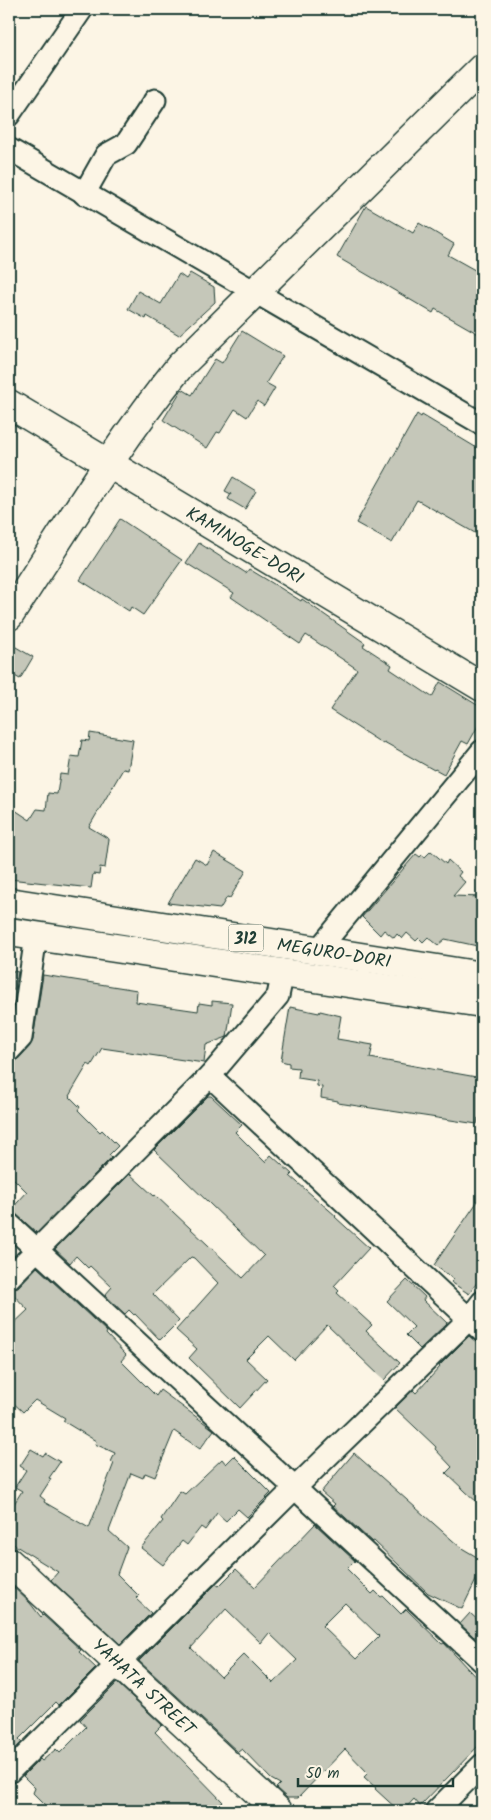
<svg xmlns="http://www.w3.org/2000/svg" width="491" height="1820" viewBox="0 0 491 1820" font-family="Kalam,sans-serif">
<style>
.building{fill:#c5c7b9;stroke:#1f3d34;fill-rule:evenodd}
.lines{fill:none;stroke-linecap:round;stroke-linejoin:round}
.minor-casing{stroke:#1f3d34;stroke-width:25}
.tertiary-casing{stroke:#1f3d34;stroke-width:31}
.primary-casing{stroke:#1f3d34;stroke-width:31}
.minor{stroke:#fcf5e5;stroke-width:21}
.tertiary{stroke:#fcf5e5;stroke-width:28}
.primary{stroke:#fcf5e5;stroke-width:28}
.labels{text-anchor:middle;stroke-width:4;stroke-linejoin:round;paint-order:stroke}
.shield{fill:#fcf5e5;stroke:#617469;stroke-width:1}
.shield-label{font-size:16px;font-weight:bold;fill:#1f3d34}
.street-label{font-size:18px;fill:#1f3d34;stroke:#fcf5e5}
</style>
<rect width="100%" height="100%" fill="#fcf5e5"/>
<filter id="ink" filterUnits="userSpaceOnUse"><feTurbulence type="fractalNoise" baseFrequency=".02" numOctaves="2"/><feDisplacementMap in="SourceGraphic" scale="10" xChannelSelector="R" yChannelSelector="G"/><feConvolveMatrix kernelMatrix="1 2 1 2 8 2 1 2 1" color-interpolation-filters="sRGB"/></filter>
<g filter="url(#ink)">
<g class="building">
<polygon points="366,206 413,233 419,223 454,244 448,255 482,274 482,336 435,309 433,313 337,257"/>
<polygon points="190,273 214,287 215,302 179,335 147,316 146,319 128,309 138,291 161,304 179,274 186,279"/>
<polygon points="242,331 283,356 266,383 275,388 264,406 257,401 247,417 235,409 220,433 217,432 207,448 163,420 182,389 192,395 215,359 222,363"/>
<polygon points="417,414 421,417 422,415 482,451 482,537 417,500 392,543 356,523"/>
<polygon points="233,477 256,491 245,509 228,499 231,494 225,491"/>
<polygon points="120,519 182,560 143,615 131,607 129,611 80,580"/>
<polygon points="199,543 246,573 249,569 282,589 301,601 302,599 365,643 363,646 392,665 390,669 432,697 440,682 482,708 482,719 468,744 462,741 444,774 435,769 434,770 384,742 383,744 330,710 357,669 306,635 300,644 231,597 234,593 186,563"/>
<polygon points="9,643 33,657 20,679 9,673"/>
<polygon points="90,733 133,740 128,770 123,769 89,827 109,839 105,868 100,867 99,875 93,874 91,888 9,879 9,806 30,820 37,809 46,810 48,793 57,794 60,774 68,775 71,756 79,757 82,740 89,741"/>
<polygon points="431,851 446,864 448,860 461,872 458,876 465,882 453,896 482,897 482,947 445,939 438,945 428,937 423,942 419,938 416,941 407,933 402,939 397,934 394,938 384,930 380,935 362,917 416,854 420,857 422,855 425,857"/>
<polygon points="214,852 246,871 230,898 227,897 220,909 168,903 195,858 207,865"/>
<polygon points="9,970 18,972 15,990 9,989"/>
<polygon points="43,975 137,990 136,1002 198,1011 199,1003 212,1005 212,1001 232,1003 227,1037 206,1045 204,1063 102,1048 91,1066 88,1064 69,1096 80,1107 78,1110 100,1132 102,1130 118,1146 109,1155 112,1157 37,1233 17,1215 9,1212 27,1192 9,1174 9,1063 18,1059 30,1046 33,1040"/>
<polygon points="290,1007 319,1013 320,1011 341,1016 337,1039 373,1045 370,1058 482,1078 482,1119 478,1118 477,1124 338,1103 338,1101 321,1098 322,1087 317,1086 317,1081 298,1078 299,1068 289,1067 289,1063 281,1061"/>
<polygon points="208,1096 211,1096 242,1125 235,1132 265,1162 271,1155 292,1174 290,1176 336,1216 335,1217 369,1248 334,1286 339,1291 337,1293 372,1325 366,1331 400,1363 384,1380 327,1325 294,1360 269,1336 246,1359 267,1379 240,1408 189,1358 197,1349 176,1330 218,1283 194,1258 191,1257 153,1294 179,1321 160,1340 135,1314 134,1315 129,1310 125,1314 105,1295 112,1287 90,1266 88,1268 76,1256 70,1263 55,1249 130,1174 154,1196 155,1195 243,1278 264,1256 154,1150"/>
<polygon points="482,1195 482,1275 469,1294 451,1282 454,1279 434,1265"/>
<polygon points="37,1267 107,1332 106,1334 126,1355 121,1361 156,1396 160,1390 214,1430 200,1449 174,1431 155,1477 145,1473 143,1478 131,1473 109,1531 127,1547 117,1574 139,1596 136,1599 151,1613 120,1644 51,1580 58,1572 16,1546 9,1540 9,1521 15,1510 12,1507 22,1491 15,1487 26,1470 20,1466 31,1449 43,1456 45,1453 60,1462 49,1478 51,1479 40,1496 45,1500 44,1502 89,1528 114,1463 111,1462 115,1453 95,1444 96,1441 63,1421 65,1418 35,1400 23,1412 9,1399 9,1328 28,1310 9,1290 18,1287"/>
<polygon points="407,1280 425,1297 423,1300 447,1323 420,1349 406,1335 414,1327 387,1301"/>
<polygon points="469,1336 482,1347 482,1507 446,1473 452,1467 435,1449 436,1447 395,1408 413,1390 416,1393 440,1367 439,1366"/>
<polygon points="354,1453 460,1547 482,1560 482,1568 462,1609 428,1593 374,1541 372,1542 333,1506 335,1504 321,1492"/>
<polygon points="234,1456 271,1493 247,1517 238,1509 226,1521 217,1513 205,1530 201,1527 187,1545 182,1541 163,1565 141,1548 163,1521 161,1519 180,1491 185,1494 222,1459 226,1464"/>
<path d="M315,1524L355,1561L347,1569L372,1594L375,1591L381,1597L383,1596L401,1614L406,1609L442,1644L444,1643L482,1684V1742L420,1806L414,1799L403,1811H399L375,1789L376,1788L364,1777L368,1773L345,1749L298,1798H287L276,1788L280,1784L271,1779L242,1749L238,1752L139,1661L216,1584L219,1586L236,1569L255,1587ZM345,1603L379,1636L356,1659L322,1626ZM226,1609L261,1643L269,1633L297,1660L273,1683L244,1654L221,1677L191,1648Z"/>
<polygon points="9,1583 30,1603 41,1617 43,1615 81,1650 79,1652 96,1668 59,1705 56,1702 19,1739 22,1742 9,1755"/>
<polygon points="470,1613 482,1624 482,1636 474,1637 460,1624"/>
<polygon points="117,1683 162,1725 155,1732 223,1802 213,1811 51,1811 33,1793 35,1788 23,1776 40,1759 42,1761 56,1749 60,1753 86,1727 80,1720"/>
</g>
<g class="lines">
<defs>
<g id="minor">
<polyline points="9,115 82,9"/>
<polyline points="9,149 482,424"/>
<polyline points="84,194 106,155 126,144 155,100"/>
<polyline points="319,949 482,751"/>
<polyline points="9,1051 21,1038 36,936"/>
<polyline points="210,1076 482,1331"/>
<polyline points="9,1224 482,1661"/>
<polyline points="9,1278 210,1076 278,996 283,972"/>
<polyline points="9,1772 295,1488 469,1319 482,1302"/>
<polyline points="436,1811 482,1765"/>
</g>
<g id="tertiary">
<path id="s1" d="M9,404L482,687"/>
<path d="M9,616C64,532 116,445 180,366L482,68"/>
<path id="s2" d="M9,1562L278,1811"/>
</g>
<g id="primary">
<path id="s3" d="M9,902L482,976"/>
<polyline points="9,932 482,1003"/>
</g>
</defs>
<use href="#minor" class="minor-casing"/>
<use href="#tertiary" class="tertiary-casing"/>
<use href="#primary" class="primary-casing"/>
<use href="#minor" class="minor"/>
<use href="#tertiary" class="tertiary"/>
<use href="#primary" class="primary"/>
</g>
</g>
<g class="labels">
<rect class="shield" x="228.5" y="924.5" width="35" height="27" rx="4"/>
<g class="shield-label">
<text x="246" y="944">312</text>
</g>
<g class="street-label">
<text dy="6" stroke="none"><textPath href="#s1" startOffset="275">KAMINOGE-DORI</textPath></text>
<text dy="6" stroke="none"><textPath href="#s3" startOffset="329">MEGURO-DORI</textPath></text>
<text dy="6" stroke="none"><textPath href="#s2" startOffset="184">YAHATA STREET</textPath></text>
</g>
</g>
<rect width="491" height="1820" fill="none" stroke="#fcf5e5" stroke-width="30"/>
<rect x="15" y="15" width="461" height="1790" fill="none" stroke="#1f3d34" stroke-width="2" filter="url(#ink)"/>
<path d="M298 1778v8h155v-8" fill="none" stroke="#1f3d34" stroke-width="2.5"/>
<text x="306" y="1778" font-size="15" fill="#1f3d34" stroke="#fcf5e5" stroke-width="4" paint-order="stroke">50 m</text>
</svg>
